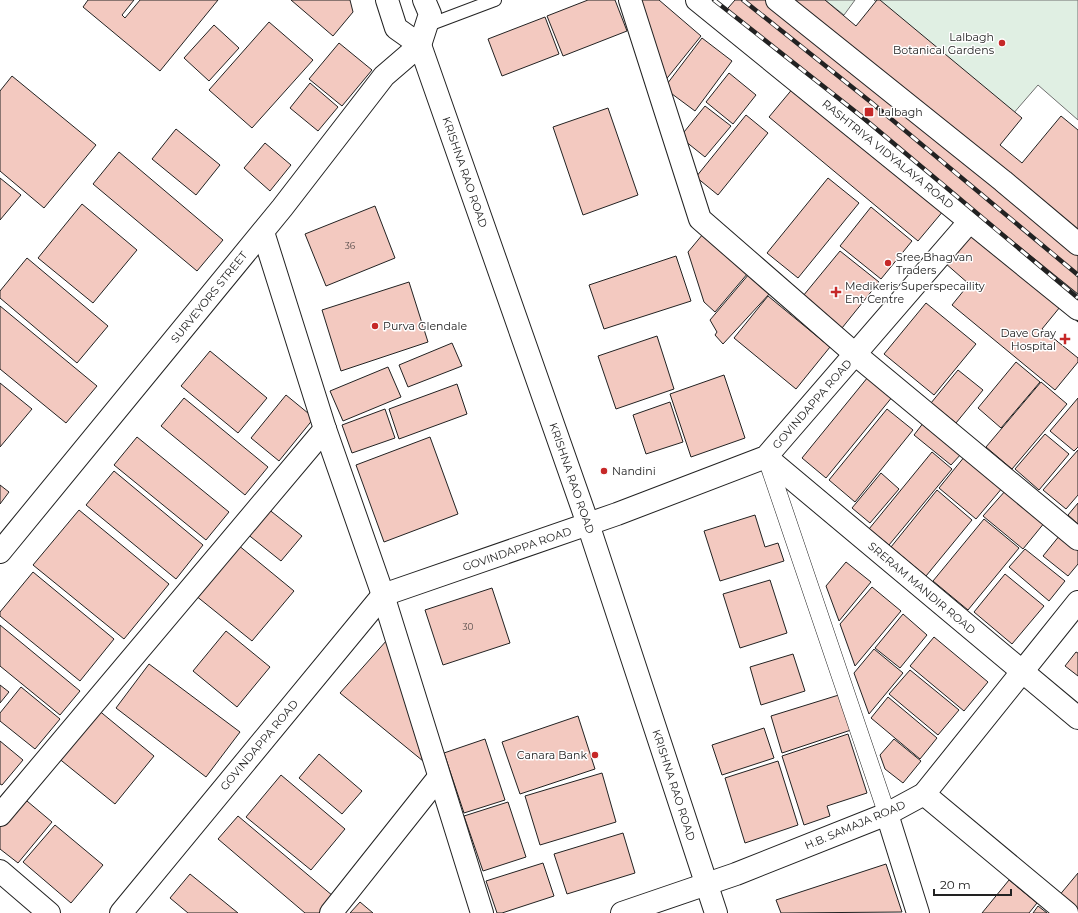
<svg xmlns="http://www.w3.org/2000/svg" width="1078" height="913" viewBox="0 0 1078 913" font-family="Montserrat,sans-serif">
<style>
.green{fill:#e0efe3;stroke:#6f6f6f}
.building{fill:#f3c9c0;stroke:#222}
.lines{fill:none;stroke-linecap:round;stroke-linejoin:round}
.service-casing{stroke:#222;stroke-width:14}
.pedestrian-casing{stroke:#222;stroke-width:18}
.minor-casing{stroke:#222;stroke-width:24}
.tertiary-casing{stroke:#222;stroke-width:24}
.secondary-casing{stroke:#222;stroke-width:24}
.service{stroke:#fff;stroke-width:12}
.pedestrian{stroke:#fff;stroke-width:17}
.minor{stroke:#fff;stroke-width:22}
.tertiary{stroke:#fff;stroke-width:22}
.secondary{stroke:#fff;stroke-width:22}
.rail-casing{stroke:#222;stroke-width:4.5}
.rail{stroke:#fff;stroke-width:3;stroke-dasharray:9;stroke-linecap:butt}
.poi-dot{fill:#c62828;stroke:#fff;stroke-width:1.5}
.labels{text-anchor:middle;stroke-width:3;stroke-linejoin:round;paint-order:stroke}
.number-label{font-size:9px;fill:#564c4a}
.poi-label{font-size:11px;fill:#222;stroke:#fff;text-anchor:start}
.street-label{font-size:11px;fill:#222;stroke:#fff}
</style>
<rect width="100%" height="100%" fill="#fff"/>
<g class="green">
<polygon points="825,0 855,0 844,15"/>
<polygon points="874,0 1078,0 1078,120 1038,85 1012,115"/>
</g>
<g class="building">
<polygon points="88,0 134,0 122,15 125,18 140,0 218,0 160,71 83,7"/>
<polygon points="291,0 350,0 353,12 333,36"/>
<polygon points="588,0 615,0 627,31 563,56 547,16"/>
<polygon points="640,0 659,0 701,36 664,82"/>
<polygon points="735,0 825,0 856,26 877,0 880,0 1022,118 1000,145 1022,163 1061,116 1078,130 1078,322 1060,307 1042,329 1078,358 1078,362 1055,390 952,305 969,284 945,263 970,232 944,210 918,241 769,117 794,87 716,22"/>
<polygon points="545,17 559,54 502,76 488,39"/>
<polygon points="269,22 313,60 252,128 209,90"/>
<polygon points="214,25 239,48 209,81 184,58"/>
<polygon points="702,38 732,61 695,111 664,88"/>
<polygon points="339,43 372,70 342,106 309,79"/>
<polygon points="729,73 756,95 733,124 706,102"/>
<polygon points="12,76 96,145 44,208 0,171 0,91"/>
<polygon points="310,83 338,107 318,131 290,108"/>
<polygon points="705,106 731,126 705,157 680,137"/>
<polygon points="608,108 638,195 583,215 553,127"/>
<polygon points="746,115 768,133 718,195 696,177"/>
<polygon points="176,129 220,165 196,195 152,159"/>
<polygon points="265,143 291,165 270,191 244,168"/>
<polygon points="119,152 223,240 197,271 93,184"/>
<polygon points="0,178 21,195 0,220"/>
<polygon points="828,178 859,203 798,278 767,253"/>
<polygon points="82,204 137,250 93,303 38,258"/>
<polygon points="375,206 395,258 326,286 305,234"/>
<polygon points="871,207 912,241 881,279 840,246"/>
<polygon points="703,234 748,273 715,312 704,302 688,252"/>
<polygon points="840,251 879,282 842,328 803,296"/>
<polygon points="676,256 691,301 604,329 589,285"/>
<polygon points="27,258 108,326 77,363 0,298 0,291"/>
<polygon points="749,274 771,292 723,344 715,335 717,332 710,320"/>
<polygon points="409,282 428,342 341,371 322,310"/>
<polygon points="768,296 830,347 796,389 734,338"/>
<polygon points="926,303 976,344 934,395 884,354"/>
<polygon points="0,306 97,386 66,423 0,369"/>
<polygon points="657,336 674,389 616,409 598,356"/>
<polygon points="452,343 462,366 408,387 399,365"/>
<polygon points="210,351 267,398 238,433 181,386"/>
<polygon points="1016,362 1040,382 1001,428 978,408"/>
<polygon points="388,367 401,397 343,421 330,391"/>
<polygon points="958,370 983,390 956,423 931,403"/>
<polygon points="724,375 745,438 691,457 670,394"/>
<polygon points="868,377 893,396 826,478 802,458"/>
<polygon points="1041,382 1067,404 1012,469 986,447"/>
<polygon points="0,383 32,409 0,447"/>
<polygon points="457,384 467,414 399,439 389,409"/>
<polygon points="286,395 314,418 279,461 251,438"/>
<polygon points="184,398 268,467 245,495 161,426"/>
<polygon points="1078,398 1078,447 1074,451 1050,431"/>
<polygon points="670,402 683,442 646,454 633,415"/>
<polygon points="385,409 395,438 352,453 342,425"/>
<polygon points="887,409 913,430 855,502 829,480"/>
<polygon points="924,422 962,453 951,465 914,435"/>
<polygon points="1045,434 1069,454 1039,490 1015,469"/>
<polygon points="137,437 229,512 206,540 114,465"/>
<polygon points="430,437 458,514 384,542 356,465"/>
<polygon points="1078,450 1078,495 1066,509 1043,490"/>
<polygon points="932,452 952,469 889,545 869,529"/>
<polygon points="965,456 1003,487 976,519 939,488"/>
<polygon points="114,471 203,545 176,579 86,505"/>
<polygon points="881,473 899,489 870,523 852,508"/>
<polygon points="0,485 9,492 0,504"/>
<polygon points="937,490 972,520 926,576 891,547"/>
<polygon points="1006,490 1045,522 1023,549 983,516"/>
<polygon points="1078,503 1078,524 1068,515"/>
<polygon points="262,504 302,536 281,561 241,529"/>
<polygon points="79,510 169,584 124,639 33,565"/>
<polygon points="755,515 765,547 778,543 784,561 720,581 704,531"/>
<polygon points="984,519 1019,548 968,610 933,581"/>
<polygon points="1060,535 1078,550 1078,564 1068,576 1043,556"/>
<polygon points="232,540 294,591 252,641 190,591"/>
<polygon points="1025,549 1065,581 1049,601 1009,567"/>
<polygon points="846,562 871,582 839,621 826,586"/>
<polygon points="33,572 114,639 80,681 0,616 0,612"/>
<polygon points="1005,574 1044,606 1012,644 974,612"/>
<polygon points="770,580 787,633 740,648 723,594"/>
<polygon points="872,587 901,611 855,666 840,624"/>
<polygon points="492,588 510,643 443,665 425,610"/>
<polygon points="903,614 927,635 900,668 875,648"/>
<polygon points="0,625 80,691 60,715 0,666"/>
<polygon points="226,631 270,667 237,707 193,671"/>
<polygon points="934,637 988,682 964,711 910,666"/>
<polygon points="387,640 423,761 340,693"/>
<polygon points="874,649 903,673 869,714 854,673"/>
<polygon points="1076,652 1078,653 1078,676 1065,666"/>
<polygon points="793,654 805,691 761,705 750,667"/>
<polygon points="149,664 240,732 206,777 116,708"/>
<polygon points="910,670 959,710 938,735 889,694"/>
<polygon points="0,685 9,692 0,703"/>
<polygon points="21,687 60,719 35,749 0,721 0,713"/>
<polygon points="842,694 854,729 782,753 771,716"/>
<polygon points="888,697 937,738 920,759 871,718"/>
<polygon points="97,709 154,756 115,804 57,757"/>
<polygon points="578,716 595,769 520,794 502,742"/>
<polygon points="764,728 774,758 722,775 712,745"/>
<polygon points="848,734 867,793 827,806 830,816 804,825 782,756"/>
<polygon points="485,739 505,800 464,813 444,753"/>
<polygon points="894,739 921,761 903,783 885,769 880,755"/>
<polygon points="0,741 23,760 2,785 0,784"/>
<polygon points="319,754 362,791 342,814 299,778"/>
<polygon points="778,761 798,825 745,843 725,778"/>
<polygon points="602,773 616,822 540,845 525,796"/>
<polygon points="281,775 345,829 311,870 246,817"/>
<polygon points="21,796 52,822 18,863 0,849 0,820"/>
<polygon points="508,802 526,857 483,871 464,816"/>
<polygon points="238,816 333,896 319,913 305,913 218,839"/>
<polygon points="55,825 103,865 71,903 23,862"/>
<polygon points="623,833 635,873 567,894 554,854"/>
<polygon points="543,863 554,896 502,913 497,913 486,881"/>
<polygon points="886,864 902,912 781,913 776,900"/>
<polygon points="1078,873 1078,913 1076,913 1058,897"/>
<polygon points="190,874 238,913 188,913 170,898"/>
<polygon points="1009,880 1037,903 1029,913 982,913"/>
<polygon points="360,902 373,913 350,913"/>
<polygon points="1038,906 1047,913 1033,913"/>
</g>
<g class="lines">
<defs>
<polyline id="service" points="426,26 495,0"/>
<polyline id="pedestrian" points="766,457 887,814"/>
<g id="minor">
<polyline points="630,0 700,219 855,354 1078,539"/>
<polyline points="263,232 325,429 383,595 482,913"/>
<polyline points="766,457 1078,718"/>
<polyline points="0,552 282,208 384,76 420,45"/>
<polyline points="924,794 1067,913"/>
<polyline points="887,814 918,913"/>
<polyline points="0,815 325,429"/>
<polyline points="0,871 49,913"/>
<polyline points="121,913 383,595 617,514 766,457 970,221"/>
<polyline points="331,913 439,777"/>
<polyline points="622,913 736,874 887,814 924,794 1078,602"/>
</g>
<g id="tertiary">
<polyline points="387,0 396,28 420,45 588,524 716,913"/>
<polyline points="420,45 430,14 424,0"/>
</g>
<g id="secondary">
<polyline points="697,0 1078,309"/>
<polyline points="777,0 1003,181 1078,244"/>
</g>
</defs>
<use href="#service" class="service-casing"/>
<use href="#pedestrian" class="pedestrian-casing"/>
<use href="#minor" class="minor-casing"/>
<use href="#tertiary" class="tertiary-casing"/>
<use href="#secondary" class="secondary-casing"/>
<use href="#service" class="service"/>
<use href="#pedestrian" class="pedestrian"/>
<use href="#minor" class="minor"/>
<use href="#tertiary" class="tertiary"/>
<use href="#secondary" class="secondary"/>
<defs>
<g id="rail">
<polyline points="714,0 861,116 1078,298"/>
<polyline points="743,0 872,103 1078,275"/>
</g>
</defs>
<use href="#rail" class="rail-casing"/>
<use href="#rail" class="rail"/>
</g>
<g class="poi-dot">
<circle cx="1002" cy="43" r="4"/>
<rect x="864" y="107" width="10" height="10" rx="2"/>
<circle cx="888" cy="263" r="4"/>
<path d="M834 286h4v4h4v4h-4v4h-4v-4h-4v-4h4z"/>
<circle cx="375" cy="326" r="4"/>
<path d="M1063 333h4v4h4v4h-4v4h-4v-4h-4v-4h4z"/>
<circle cx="604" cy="471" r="4"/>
<circle cx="595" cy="755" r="4"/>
</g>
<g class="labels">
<g class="number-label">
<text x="350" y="249">36</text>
<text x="468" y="630">30</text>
</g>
<g class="poi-label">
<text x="994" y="41" text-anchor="end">Lalbagh<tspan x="994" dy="13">Botanical Gardens</tspan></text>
<text x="878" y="116">Lalbagh</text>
<text x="896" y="261">Sree Bhagvan<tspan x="896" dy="13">Traders</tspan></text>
<text x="845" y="290">Medikeris Superspecaility<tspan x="845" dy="13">Ent Centre</tspan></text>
<text x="383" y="330">Purva Glendale</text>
<text x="1056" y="337" text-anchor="end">Dave Gray<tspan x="1056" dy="13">Hospital</tspan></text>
<text x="612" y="475">Nandini</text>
<text x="587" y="759" text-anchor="end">Canara Bank</text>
</g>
<g class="street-label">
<text transform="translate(888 154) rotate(39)" y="4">RASHTRIYA VIDYALAYA ROAD</text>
<text transform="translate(465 172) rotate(71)" y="4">KRISHNA RAO ROAD</text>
<text transform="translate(209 297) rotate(-51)" y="4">SURVEYORS STREET</text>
<text transform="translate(812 404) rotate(-49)" y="4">GOVINDAPPA ROAD</text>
<text transform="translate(572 478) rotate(71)" y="4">KRISHNA RAO ROAD</text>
<text transform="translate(517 549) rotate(-19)" y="4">GOVINDAPPA ROAD</text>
<text transform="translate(922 588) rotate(40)" y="4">SRERAM MANDIR ROAD</text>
<text transform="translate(259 745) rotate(-50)" y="4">GOVINDAPPA ROAD</text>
<text transform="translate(674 785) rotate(72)" y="4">KRISHNA RAO ROAD</text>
<text transform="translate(855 825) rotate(-23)" y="4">H.B. SAMAJA ROAD</text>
</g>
</g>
<path d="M934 889v6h77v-6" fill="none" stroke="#222222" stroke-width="2"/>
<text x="940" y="889" font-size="12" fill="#222222" stroke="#ffffff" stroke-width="3" paint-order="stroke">20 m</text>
</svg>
